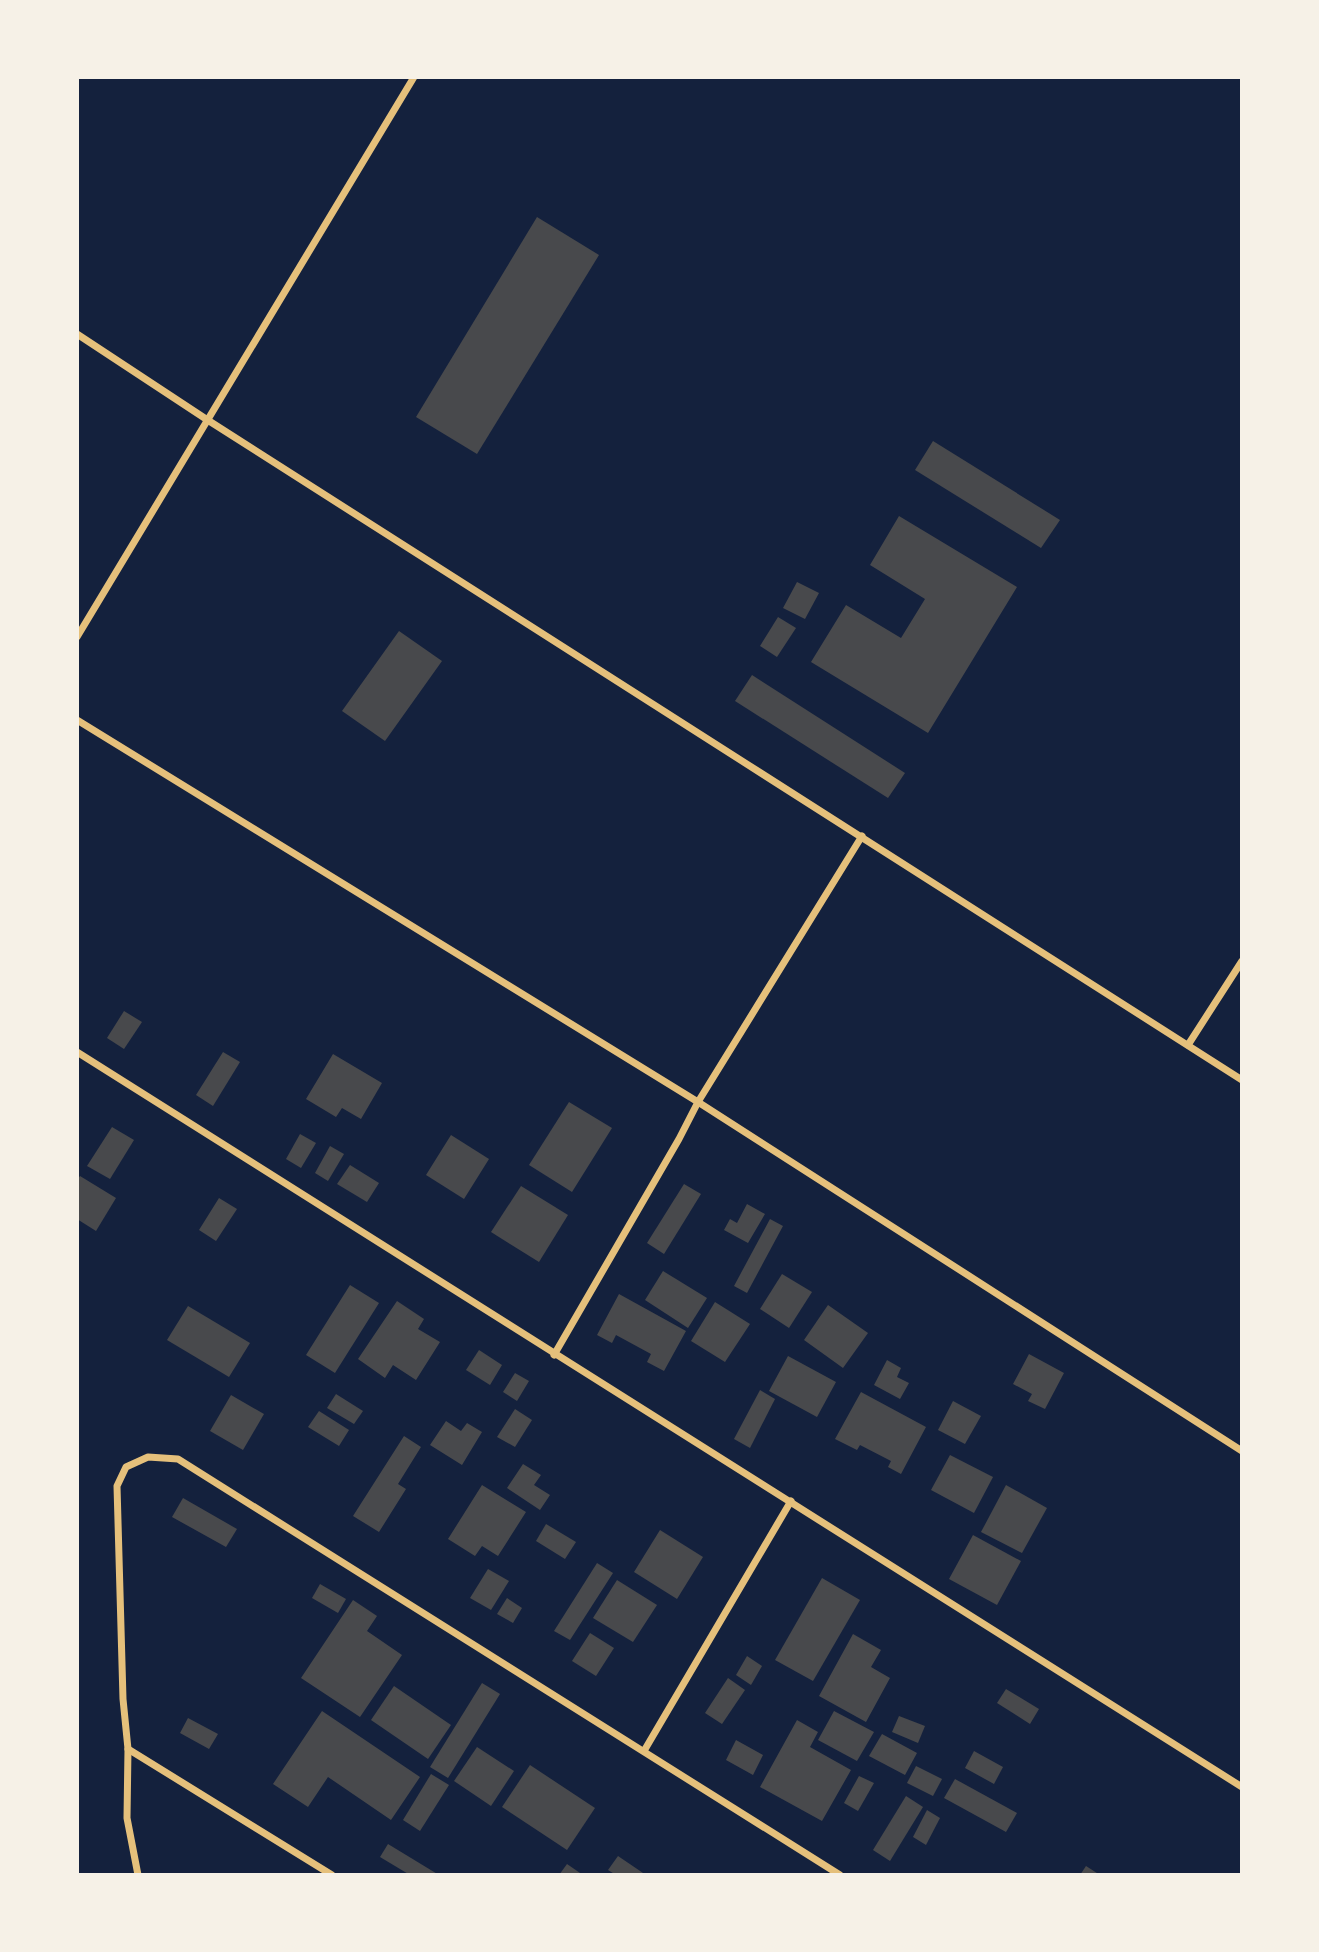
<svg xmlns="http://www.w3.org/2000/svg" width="1319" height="1952" viewBox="0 0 1319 1952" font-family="Arial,sans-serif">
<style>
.building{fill:#48494c}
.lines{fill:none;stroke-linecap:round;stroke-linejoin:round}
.minor{stroke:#e5c07b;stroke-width:7}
</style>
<rect width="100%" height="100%" fill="#14213d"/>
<g class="building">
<polygon points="537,217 599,255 477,454 416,417"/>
<polygon points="933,441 1060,520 1041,548 915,470"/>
<polygon points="899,516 1017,587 928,733 811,662 846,605 901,638 925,599 870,565"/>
<polygon points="797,582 819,593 805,619 783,608"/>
<polygon points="778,617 796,628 777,657 760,646"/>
<polygon points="399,631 442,661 385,741 342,711"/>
<polygon points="752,675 905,773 888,798 735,701"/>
<polygon points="124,1011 142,1022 124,1049 107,1038"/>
<polygon points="223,1052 240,1062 213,1106 196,1095"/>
<polygon points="333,1054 382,1083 361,1119 342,1108 336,1117 306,1099"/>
<polygon points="569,1102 612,1128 572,1192 529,1165"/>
<polygon points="112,1127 134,1140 110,1179 87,1166"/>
<polygon points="300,1134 316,1143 301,1168 286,1159"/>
<polygon points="451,1135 489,1159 464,1199 426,1175"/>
<polygon points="330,1146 344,1154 328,1181 315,1173"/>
<polygon points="350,1165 379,1183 367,1202 337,1184"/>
<polygon points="80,1176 116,1198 96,1231 77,1219 77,1180"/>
<polygon points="684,1184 701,1194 664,1254 647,1243"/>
<polygon points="521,1186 568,1215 539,1262 491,1232"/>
<polygon points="219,1198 237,1209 216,1241 199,1230"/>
<polygon points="747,1204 765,1214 748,1243 724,1230 730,1219 737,1223"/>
<polygon points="770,1219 783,1226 747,1293 734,1286"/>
<polygon points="663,1271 707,1298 688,1328 645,1300"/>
<polygon points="782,1274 812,1292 789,1328 760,1309"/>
<polygon points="350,1285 379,1303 335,1373 306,1355"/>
<polygon points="619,1294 686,1331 664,1371 647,1362 651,1354 616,1335 612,1343 597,1335"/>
<polygon points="397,1301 424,1319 418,1329 440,1342 416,1380 393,1365 385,1378 358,1359"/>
<polygon points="715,1302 750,1324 725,1362 691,1341"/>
<polygon points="828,1305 868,1333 843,1368 804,1340"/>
<polygon points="188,1306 250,1343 229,1377 167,1340"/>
<polygon points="479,1350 502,1365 490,1385 466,1370"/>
<polygon points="1029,1354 1064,1373 1045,1409 1028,1401 1032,1394 1013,1384"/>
<polygon points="788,1356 836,1382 817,1417 769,1391"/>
<polygon points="887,1360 901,1368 897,1377 909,1383 900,1399 874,1385"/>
<polygon points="515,1373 529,1381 517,1401 503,1392"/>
<polygon points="760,1390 775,1399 750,1448 734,1439"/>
<polygon points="861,1392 926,1427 901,1474 888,1467 891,1461 860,1445 857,1450 835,1439"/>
<polygon points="336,1394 363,1411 354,1424 327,1408"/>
<polygon points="231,1395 264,1414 243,1450 210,1431"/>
<polygon points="953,1401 981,1416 965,1444 938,1430"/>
<polygon points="515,1409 532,1420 515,1447 497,1437"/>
<polygon points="319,1411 349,1430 339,1446 308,1427"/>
<polygon points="446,1421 461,1431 467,1423 482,1432 462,1465 430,1445"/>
<polygon points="404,1436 421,1447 398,1484 406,1489 379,1532 353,1516"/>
<polygon points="950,1455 993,1477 974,1513 931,1490"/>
<polygon points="523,1464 541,1475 534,1485 550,1495 540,1510 507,1488"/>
<polygon points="482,1485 526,1512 498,1556 482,1546 475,1556 448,1539"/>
<polygon points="1006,1485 1047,1508 1022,1553 981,1532"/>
<polygon points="183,1498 237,1529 226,1547 172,1517"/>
<polygon points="546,1524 576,1542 565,1559 536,1541"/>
<polygon points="660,1530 703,1557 677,1599 634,1572"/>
<polygon points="973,1535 1021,1561 997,1605 949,1579"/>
<polygon points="597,1563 613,1573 570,1640 554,1631"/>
<polygon points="488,1569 509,1581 491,1610 470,1598"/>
<polygon points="822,1578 860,1600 813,1681 775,1660"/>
<polygon points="617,1580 657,1605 633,1642 593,1618"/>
<polygon points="320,1584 346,1599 338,1613 312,1598"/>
<polygon points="507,1598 522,1608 513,1623 497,1614"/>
<polygon points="353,1600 377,1616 367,1631 402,1655 360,1717 301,1678"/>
<polygon points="590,1633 614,1648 596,1676 572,1661"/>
<polygon points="853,1634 881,1650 871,1667 890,1678 866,1722 819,1696"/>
<polygon points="747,1656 762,1666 751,1685 736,1675"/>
<polygon points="728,1678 745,1690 722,1724 705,1713"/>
<polygon points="482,1683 500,1694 448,1778 430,1767"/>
<polygon points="394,1686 451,1725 428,1759 371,1720"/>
<polygon points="1006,1689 1039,1709 1030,1724 997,1703"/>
<polygon points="322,1711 420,1777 391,1820 328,1777 308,1807 273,1784"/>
<polygon points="834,1711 874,1732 857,1761 818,1740"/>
<polygon points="899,1716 925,1726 918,1743 892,1732"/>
<polygon points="188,1718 218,1734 209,1749 180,1733"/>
<polygon points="797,1720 818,1732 810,1747 851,1770 822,1821 760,1787"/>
<polygon points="882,1734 917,1753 905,1775 869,1756"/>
<polygon points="736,1740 763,1755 753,1775 726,1760"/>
<polygon points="477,1747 514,1771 491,1806 454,1781"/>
<polygon points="974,1751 1003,1767 994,1784 965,1768"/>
<polygon points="530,1765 595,1808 567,1850 502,1807"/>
<polygon points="916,1766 942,1779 933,1796 907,1783"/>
<polygon points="431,1774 449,1785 420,1831 403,1820"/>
<polygon points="859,1776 874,1783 858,1811 844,1803"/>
<polygon points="955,1779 1017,1813 1006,1832 944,1798"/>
<polygon points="906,1796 923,1807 890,1861 873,1850"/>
<polygon points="927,1810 940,1818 926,1845 913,1837"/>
<polygon points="388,1844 439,1875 410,1875 380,1857"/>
<polygon points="618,1856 646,1875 616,1875 608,1870"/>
<polygon points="567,1864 583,1875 559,1875"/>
<polygon points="1086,1866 1100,1875 1080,1875"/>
</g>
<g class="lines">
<g class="minor">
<polyline points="77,334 206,419 1242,1080"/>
<polyline points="77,637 414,77"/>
<polyline points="77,720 698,1102 1242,1451"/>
<polyline points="1188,1045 1242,961"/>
<polyline points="77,1052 1242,1787"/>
<polyline points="554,1355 679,1139 698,1102 862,836"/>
<polyline points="128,1749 332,1875"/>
<polyline points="644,1751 791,1501"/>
<polyline points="138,1875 127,1818 128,1749 123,1699 117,1486 126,1467 148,1457 178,1459 840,1875"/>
</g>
</g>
<rect width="1319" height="1952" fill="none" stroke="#f6f1e7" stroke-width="158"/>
</svg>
